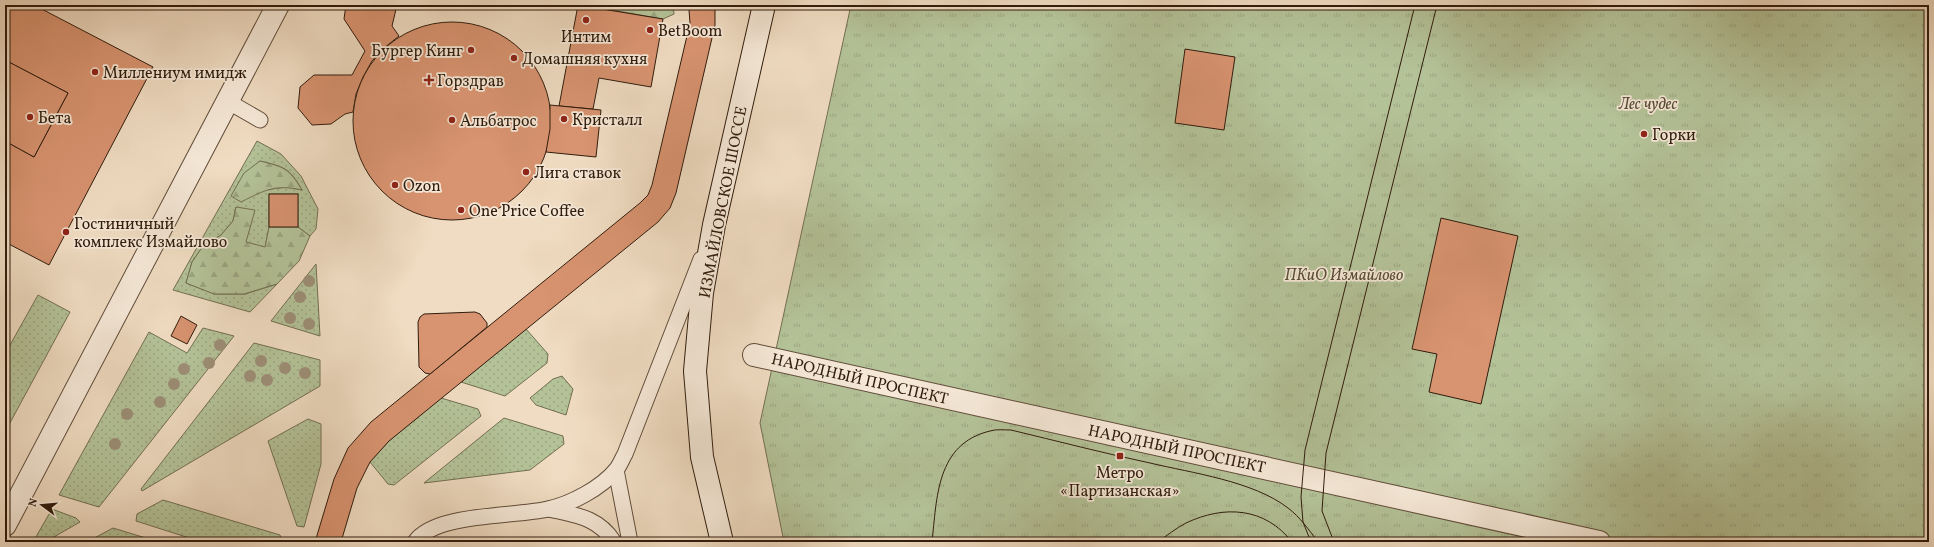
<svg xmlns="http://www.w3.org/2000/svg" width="1934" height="547" viewBox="0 0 1934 547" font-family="Vollkorn,serif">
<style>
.grass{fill:url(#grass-dots);stroke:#726f52;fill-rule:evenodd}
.forest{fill:url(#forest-firs);stroke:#726f52}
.park{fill:url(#park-tufts);stroke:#726f52}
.building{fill:#d89370;stroke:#301c0d}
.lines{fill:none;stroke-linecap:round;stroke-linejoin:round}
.service-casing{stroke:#604c3a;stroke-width:17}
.pedestrian-casing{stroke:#604c3a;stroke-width:24}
.minor-casing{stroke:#604c3a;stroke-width:24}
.secondary-casing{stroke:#301c0d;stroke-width:24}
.service{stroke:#f5e8d7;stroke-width:15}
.pedestrian{stroke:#f5e8d7;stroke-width:22}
.minor{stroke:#f5e8d7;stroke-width:22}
.secondary{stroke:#f5e8d7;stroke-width:22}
.tram{stroke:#301c0d;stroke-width:1}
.tree{fill:#9c8e76}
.poi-dot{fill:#8f2418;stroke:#f5e8d7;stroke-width:1.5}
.labels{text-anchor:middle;stroke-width:3.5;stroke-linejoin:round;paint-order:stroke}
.poi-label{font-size:16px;fill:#301c0d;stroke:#f5e8d7;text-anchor:start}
.park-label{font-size:16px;font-style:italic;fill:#584e37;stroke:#f5e8d7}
.street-label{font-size:16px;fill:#301c0d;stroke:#f5e8d7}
</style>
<defs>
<pattern id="grass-dots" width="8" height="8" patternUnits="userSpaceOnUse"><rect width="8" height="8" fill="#b4c298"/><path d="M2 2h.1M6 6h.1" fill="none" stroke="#9ba682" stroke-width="1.8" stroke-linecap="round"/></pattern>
<pattern id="forest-firs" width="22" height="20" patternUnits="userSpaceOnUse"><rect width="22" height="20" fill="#b4c298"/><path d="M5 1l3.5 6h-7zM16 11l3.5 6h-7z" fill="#9ba682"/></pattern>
<pattern id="park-tufts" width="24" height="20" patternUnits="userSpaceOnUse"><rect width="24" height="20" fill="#b4c298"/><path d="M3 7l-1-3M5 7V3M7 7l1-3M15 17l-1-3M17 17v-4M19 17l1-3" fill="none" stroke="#9ba682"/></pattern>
</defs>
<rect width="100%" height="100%" fill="#f0dcc2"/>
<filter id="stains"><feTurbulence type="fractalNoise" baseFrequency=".005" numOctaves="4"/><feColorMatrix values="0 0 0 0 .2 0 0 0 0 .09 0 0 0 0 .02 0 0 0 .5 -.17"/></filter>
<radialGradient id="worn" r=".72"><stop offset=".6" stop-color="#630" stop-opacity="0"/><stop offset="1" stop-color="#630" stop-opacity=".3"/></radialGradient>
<g class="grass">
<path d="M257,141L281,154L301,176L318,209L316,229L310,236L298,227V194H269V227L265,248L245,242L236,207L233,221L221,235L203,246L192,262L186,283L215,294H245L277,284L250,312L173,290ZM260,161C284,167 289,167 302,190L287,187L264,190Z"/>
<polygon points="316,264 320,336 271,321"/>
<polygon points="38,295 70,312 5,432 5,354"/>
<polygon points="203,328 234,336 99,507 59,495 149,332 187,353"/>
<polygon points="526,329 548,354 547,363 505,396 461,382"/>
<polygon points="254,343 320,360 320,386 142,491 141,489"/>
<polygon points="562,376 573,389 566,415 536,405 530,398 553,379"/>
<polygon points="441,398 478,409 481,416 394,485 388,484 370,462 389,441"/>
<polygon points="504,418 563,436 564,444 530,470 424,483"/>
<polygon points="308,419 321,424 321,464 304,527 297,526 268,441"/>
<polygon points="163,500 280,535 283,542 202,542 136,521 137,514"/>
<polygon points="52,509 76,518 80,522 45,542 33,542"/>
<polygon points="113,528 159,542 87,542"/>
</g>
<g class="forest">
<polygon points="583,5 673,5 674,14 663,19"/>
<path d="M260,161C284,167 289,168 302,190C275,184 265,190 241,202L231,196L244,173Z"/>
<polygon points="236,207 255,210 246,242 265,247 269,227 298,227 310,236 299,261 277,284 244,294 214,294 186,283 192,262 203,246 221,235 233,221"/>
</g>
<polygon class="park" points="851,5 1929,5 1929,542 784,542 760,423"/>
<g class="building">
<polygon points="5,5 34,5 153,67 49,265 5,242 5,141 34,157 68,93 5,60"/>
<polygon points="346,5 397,5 392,26 399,36 384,48 372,61 363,77 356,94 353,112 345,114 331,124 312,125 298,108 300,87 314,75 352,75 365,51 344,19"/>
<polygon points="578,5 663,19 651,87 599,78 593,109 559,106"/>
<polygon points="687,5 715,5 715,25 676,193 670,208 658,222 389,441 370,462 357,488 341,542 315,542 334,479 348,448 371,422 640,203 648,195 652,185 690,23 689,10"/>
<circle cx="452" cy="121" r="99"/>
<polygon points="1185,49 1235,57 1224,130 1175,123"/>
<polygon points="5,60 68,93 34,157 5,141"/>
<polygon points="550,105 601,110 596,157 546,152 550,129"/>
<rect x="269" y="194" width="29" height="33"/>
<polygon points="1441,218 1518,236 1481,404 1429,392 1437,354 1412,349"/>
<polygon points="475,312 480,314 487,323 487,327 430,374 425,373 419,367 418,322 420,317 424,314"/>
<polygon points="181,316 197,325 187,344 171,336"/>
</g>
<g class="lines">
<defs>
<g id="service">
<polyline points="227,101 260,120"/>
<polyline points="616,470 630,542"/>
<path d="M549,509C575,515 598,517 614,542"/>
<path d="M415,542C434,513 514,517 548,509C571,504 601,488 616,470C620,465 622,459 625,454L701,259"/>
</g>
<polyline id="pedestrian" points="754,355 1599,542"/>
<polyline id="minor" points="5,525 278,5"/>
<polyline id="secondary" points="722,542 702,457 695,371 702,293 714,225 764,5"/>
</defs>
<use href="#service" class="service-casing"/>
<use href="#pedestrian" class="pedestrian-casing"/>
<use href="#minor" class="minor-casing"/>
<use href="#secondary" class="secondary-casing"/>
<use href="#service" class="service"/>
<use href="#pedestrian" class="pedestrian"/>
<use href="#minor" class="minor"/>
<use href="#secondary" class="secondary"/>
<g class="tram">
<path d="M932,542C937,498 936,444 990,431C996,429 1004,430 1011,430C1057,441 1103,453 1150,463C1192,473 1253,481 1288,508C1300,517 1309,530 1318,542"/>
<path d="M1157,542C1167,536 1176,528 1186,523C1224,505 1265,507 1292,542"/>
<polyline points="1311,542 1303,522 1301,497 1305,450 1415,5"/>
<polyline points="1334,542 1322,511 1326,453 1437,5"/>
</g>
</g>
<g class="tree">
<circle cx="309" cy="281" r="6"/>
<circle cx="300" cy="297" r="6"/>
<circle cx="290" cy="318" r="6"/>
<circle cx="309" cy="324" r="6"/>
<circle cx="220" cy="345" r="6"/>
<circle cx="261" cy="361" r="6"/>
<circle cx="209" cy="363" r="6"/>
<circle cx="285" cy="368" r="6"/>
<circle cx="184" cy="369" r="6"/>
<circle cx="305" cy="373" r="6"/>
<circle cx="250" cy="376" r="6"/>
<circle cx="267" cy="380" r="6"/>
<circle cx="174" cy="384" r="6"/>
<circle cx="160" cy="402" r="6"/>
<circle cx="127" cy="414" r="6"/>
<circle cx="115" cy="444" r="6"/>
</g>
<g class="poi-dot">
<circle cx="586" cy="20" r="4"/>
<circle cx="650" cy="30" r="4"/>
<circle cx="471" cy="50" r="4"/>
<circle cx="514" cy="58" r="4"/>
<circle cx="95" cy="72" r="4"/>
<path d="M427 74h4v4h4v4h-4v4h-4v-4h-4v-4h4z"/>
<circle cx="30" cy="117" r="4"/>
<circle cx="564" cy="119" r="4"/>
<circle cx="452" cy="120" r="4"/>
<circle cx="1644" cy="134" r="4"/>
<circle cx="526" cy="172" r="4"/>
<circle cx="395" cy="185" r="4"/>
<circle cx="461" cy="210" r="4"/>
<circle cx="66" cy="232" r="4"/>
<rect x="1116" y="452" width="8" height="8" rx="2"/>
</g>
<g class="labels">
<g class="poi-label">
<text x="658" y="36">BetBoom</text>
<text x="586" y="42" text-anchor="middle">Интим</text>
<text x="463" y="56" text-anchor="end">Бургер Кинг</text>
<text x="522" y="64">Домашняя кухня</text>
<text x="103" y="78">Миллениум имидж</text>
<text x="437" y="86">Горздрав</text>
<text x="38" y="123">Бета</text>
<text x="572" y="125">Кристалл</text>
<text x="460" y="126">Альбатрос</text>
<text x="1652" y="140">Горки</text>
<text x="534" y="178">Лига ставок</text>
<text x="403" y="191">Ozon</text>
<text x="469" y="216">One Price Coffee</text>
<text x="74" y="229">Гостиничный<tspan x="74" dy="18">комплекс Измайлово</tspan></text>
<text x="1120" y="478" text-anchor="middle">Метро<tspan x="1120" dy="18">«Партизанская»</tspan></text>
</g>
<g class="park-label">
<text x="1648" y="109">Лес чудес</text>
<text x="1344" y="280">ПКиО Измайлово</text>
</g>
<g class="street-label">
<text transform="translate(722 202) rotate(-79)" y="6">ИЗМАЙЛОВСКОЕ ШОССЕ</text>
<text transform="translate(860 378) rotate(13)" y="6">НАРОДНЫЙ ПРОСПЕКТ</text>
<text transform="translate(1177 448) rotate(12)" y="6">НАРОДНЫЙ ПРОСПЕКТ</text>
</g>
</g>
<rect width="1934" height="547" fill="none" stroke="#f0dcc2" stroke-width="20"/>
<rect x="6" y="6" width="1922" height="535" fill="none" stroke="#301c0d" stroke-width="2"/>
<rect x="10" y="10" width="1914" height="527" fill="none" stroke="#301c0d"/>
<g transform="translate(42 505) rotate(286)" stroke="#f5e8d7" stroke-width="3" paint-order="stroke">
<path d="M0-3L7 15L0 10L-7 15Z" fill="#301c0d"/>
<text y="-6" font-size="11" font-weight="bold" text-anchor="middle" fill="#301c0d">N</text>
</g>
<rect width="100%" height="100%" filter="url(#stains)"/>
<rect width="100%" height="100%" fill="url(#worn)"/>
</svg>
